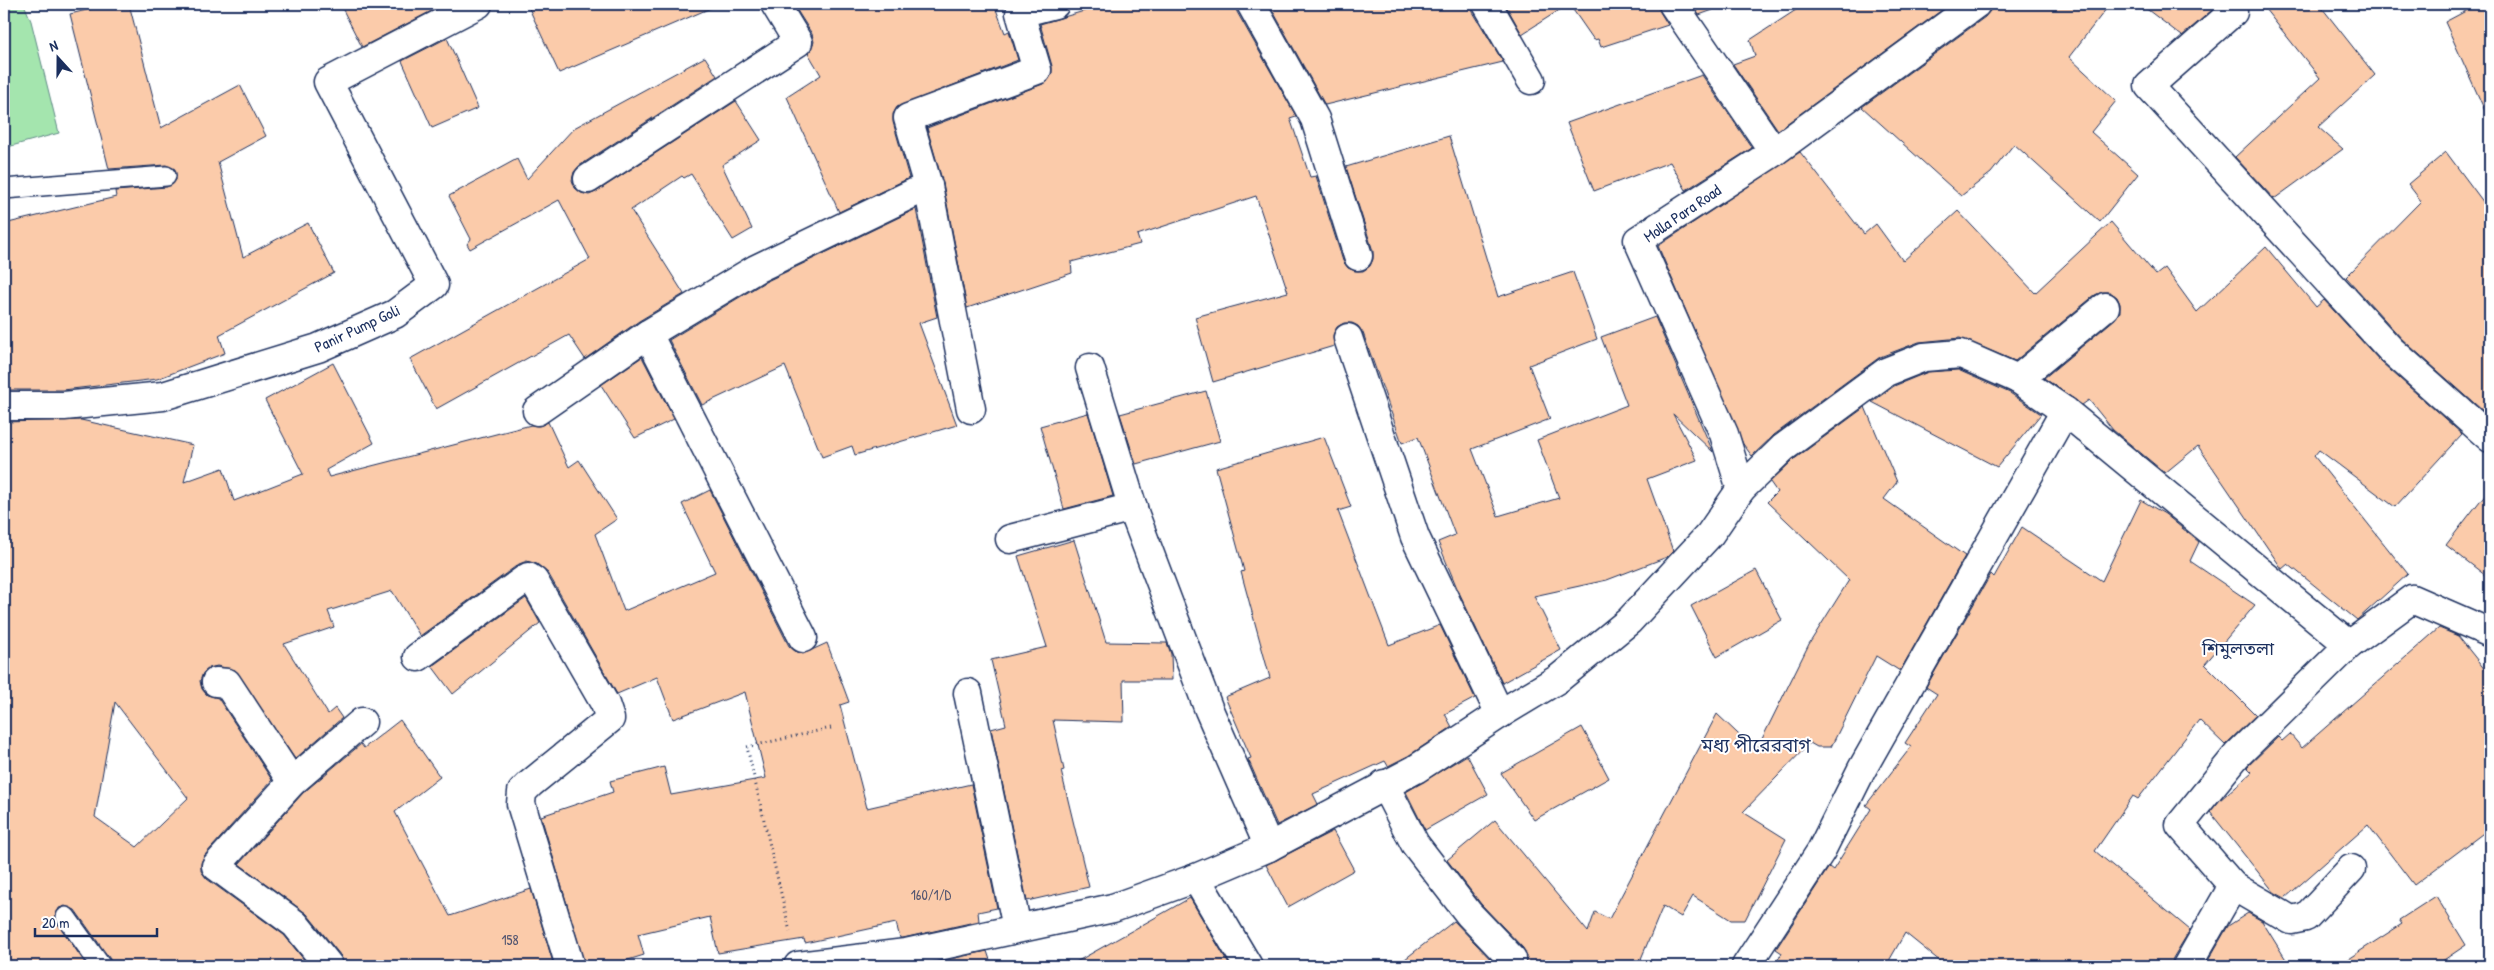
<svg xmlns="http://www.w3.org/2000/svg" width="2494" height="970" viewBox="0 0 2494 970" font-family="'Patrick Hand','Noto Sans Bengali',sans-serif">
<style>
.green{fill:#a4e5ae;stroke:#608a86}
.building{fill:#fbcbaa;stroke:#1b2f5e;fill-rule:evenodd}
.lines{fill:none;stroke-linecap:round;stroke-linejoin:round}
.lane-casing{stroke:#1b2f5e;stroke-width:22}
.street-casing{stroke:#1b2f5e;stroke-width:31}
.path{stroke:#1b2f5e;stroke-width:3;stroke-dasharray:1 4;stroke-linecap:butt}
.lane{stroke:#fff;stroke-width:19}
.street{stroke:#fff;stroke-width:28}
.labels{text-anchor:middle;stroke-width:4;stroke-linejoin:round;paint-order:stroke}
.number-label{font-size:14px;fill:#535671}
.street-label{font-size:16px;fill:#1b2f5e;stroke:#fff}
.neighbourhood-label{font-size:18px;fill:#1b2f5e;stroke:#fff}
.quarter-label{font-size:19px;fill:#1b2f5e;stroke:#fff}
</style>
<rect width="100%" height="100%" fill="#fff"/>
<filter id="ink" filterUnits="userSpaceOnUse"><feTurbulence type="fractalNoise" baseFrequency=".02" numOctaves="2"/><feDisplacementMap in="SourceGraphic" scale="10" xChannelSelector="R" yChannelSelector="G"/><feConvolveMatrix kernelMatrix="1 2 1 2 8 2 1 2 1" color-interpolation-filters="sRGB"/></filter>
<g filter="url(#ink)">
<polygon class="green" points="4,4 24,4 31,21 59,133 4,148"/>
<g class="building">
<polygon points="112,4 129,4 161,128 240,85 266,136 218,162 243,257 308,223 334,273 219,335 225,353 157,379 63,390 4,390 4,224 116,197 115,191 167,187 176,180 175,169 166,165 109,169 70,14"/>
<polygon points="340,4 445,4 362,47"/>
<polygon points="527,4 720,4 559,73"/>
<polygon points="793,4 994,4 1005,33 1009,31 1018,60 897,107 893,114 893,122 909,178 839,212 787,97 821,75 808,53 814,42 812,34"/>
<polygon points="1108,4 1235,4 1237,12 1296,116 1290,118 1310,177 1316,176 1343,261 1348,268 1355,271 1363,271 1370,266 1373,259 1373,251 1346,167 1449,136 1498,297 1573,272 1597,339 1529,365 1550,419 1472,449 1498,516 1559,498 1537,440 1627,405 1601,337 1655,317 1713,452 1673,414 1697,460 1647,479 1673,551 1667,557 1607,580 1534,596 1561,650 1502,683 1457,588 1438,542 1455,535 1418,437 1402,443 1363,333 1358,326 1352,323 1344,323 1337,327 1333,335 1334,346 1213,382 1195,317 1288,292 1256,196 1137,235 1140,244 1071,262 1072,273 967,308 943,183 927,128 1043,84 1052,74 1052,66 1040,24"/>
<polygon points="1269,4 1471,4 1473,12 1503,62 1325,105"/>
<polygon points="1505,4 1658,4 1660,12 1668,25 1601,47 1598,39 1594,40 1569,4 1522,34"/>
<polygon points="1692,4 1712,4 1713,10 1699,15"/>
<polygon points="1805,4 1950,4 1778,130 1733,64 1755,56 1750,40"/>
<polygon points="1991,4 2110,4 2069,57 2116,101 2091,132 2138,174 2100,222 2014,144 1991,173 1961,196 1862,107 1985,17 1990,11"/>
<polygon points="2140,4 2219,4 2182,36"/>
<polygon points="2261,4 2319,4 2375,75 2318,127 2343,149 2274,199 2235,157 2320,78"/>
<polygon points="2479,4 2490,4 2490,122 2445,22"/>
<polygon points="447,38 478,108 432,128 402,61"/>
<polygon points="705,57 717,76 579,166 574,172 572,180 575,188 581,193 589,195 596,192 736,101 761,140 722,165 752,229 733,240 691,174 684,178 682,176 631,210 684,294 639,321 585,359 569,335 436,409 410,359 590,259 559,200 470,249 467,244 471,239 449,196 517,159 527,179 574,128"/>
<polygon points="1702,75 1752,148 1686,190 1670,162 1594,191 1567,123"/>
<polygon points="1800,152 1864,234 1876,224 1903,261 1958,211 2035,293 2111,222 2156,275 2165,268 2197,312 2266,247 2316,307 2324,300 2381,362 2462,434 2395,507 2319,450 2314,456 2408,574 2357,620 2288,564 2282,569 2198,446 2165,473 2113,430 2089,400 2082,405 2044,378 2115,319 2120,312 2120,304 2117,297 2110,292 2102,292 2095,295 2015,361 1960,338 1919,342 1880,357 1774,435 1752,456 1743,444 1658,246"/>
<polygon points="2446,152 2490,211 2490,403 2483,411 2402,339 2346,277 2421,201 2408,184"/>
<polygon points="916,209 937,317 919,323 957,425 855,455 852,446 822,457 785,366 702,405 669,340 763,283"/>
<polygon points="642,357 674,419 635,438 601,385"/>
<path d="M333,363L374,443L326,470L329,477L531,425L539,426L548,422L569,467L579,460L617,519L595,534L624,611L715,572L682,504L710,490L789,646L795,651L803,654L827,643L849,702L840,705L867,808L971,784L997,908L978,912L979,921L903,938H900L896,923L805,943L804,939L718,953L710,917L638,934L644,955L609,966H585L541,816L613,792L610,781L664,767L671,795L766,778L745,692L673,719L657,677L617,694L548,573L537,564L527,561L519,564L420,636L392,591L328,611L334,627L284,644L328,714L335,708L342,718L295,759L235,670L217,666L209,668L203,673L200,681L202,689L207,695L218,698L272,780L204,856L201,863V871L207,879L284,935L309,966H112L110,959L75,910L65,906L59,908L55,919L87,966H4V422L81,420L193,445L184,482L223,468L234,501L303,474L265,400ZM115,702L188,798L137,847L95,817Z"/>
<polygon points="1958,370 2010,393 2041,414 1997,467 1872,402 1894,386 1928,372"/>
<polygon points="1206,391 1220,441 1136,464 1120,414"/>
<polygon points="1865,407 1897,482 1884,499 1965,556 1900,671 1876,656 1831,747 1817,747 1810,743 1743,812 1786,839 1745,920 1731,920 1693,896 1681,917 1663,906 1638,966 1525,966 1527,956 1523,948 1481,904 1447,860 1495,820 1588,932 1595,912 1609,919 1717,714 1756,751 1809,644 1849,580 1767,502 1777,492 1770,482 1793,460"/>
<polygon points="1088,413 1113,496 1064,509 1040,426"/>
<polygon points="1324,437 1351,507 1338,511 1389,645 1440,625 1475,698 1445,714 1452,727 1408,756 1388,766 1385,761 1313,794 1318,804 1277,825 1248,759 1251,758 1225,697 1270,678 1241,572 1244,571 1216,468"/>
<polygon points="2490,488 2490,579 2446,545"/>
<polygon points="2141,500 2165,514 2199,542 2190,561 2255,605 2205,664 2256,715 2225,745 2199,720 2138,799 2133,796 2095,851 2190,930 2173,958 2171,966 1946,966 1905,933 1886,966 1774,966 1782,953 1776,949 1829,867 1833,870 1871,809 1866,805 1911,747 1905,743 1937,694 1926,687 1991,574 1994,577 2022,527 2102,581"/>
<polygon points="1074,540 1106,642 1167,643 1171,654 1172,680 1123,680 1124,722 1053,720 1064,770 1061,771 1089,887 1027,901 991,729 1006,725 991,660 1047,647 1018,556"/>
<polygon points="1756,570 1782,620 1717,657 1691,606"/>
<polygon points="526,598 540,623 453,694 432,666"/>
<polygon points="2439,628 2458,636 2490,676 2490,828 2414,885 2368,825 2285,898 2274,892 2210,812 2220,800 2252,772 2247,767 2278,737 2282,741 2290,734 2302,748"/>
<polygon points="400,720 440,777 395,812 450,916 531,889 554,966 344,966 341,956 307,914 239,864 303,793 361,744 364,748"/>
<polygon points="1582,727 1609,778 1534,820 1501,773"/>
<polygon points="1467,755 1488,794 1425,830 1406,792"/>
<polygon points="1333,831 1354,870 1288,907 1266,865"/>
<polygon points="2436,896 2466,945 2435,966 2337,966 2402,924 2399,920"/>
<polygon points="1190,898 1230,966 1069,966"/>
<polygon points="2248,913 2262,921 2290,966 2205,966 2228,926"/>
<polygon points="1454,921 1497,966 1396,966"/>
<polygon points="987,951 992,966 919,966"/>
</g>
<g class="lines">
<defs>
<g id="lane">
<polyline points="4,189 166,176"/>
<polyline points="66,917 101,966"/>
</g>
<g id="street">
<polyline points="1251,4 1315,119 1358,256"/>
<polyline points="1487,4 1531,80"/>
<polyline points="1673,4 1774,152 1638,240 1724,434 1741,489"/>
<polyline points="2233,12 2149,86 2391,350 2490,438"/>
<polyline points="1774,152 1976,4"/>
<polyline points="588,179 798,42 775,4"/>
<polyline points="928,186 971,409"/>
<polyline points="648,334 803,638"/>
<polyline points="1348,338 1415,537 1500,714"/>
<polyline points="1090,368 1135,515 1209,710 1269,847"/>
<polyline points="2018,379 2105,307"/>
<polyline points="4,406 64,406 163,396 318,348 395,314 434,285 328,82 478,4"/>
<polyline points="537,411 648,334 756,269 928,186 908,118 1037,70 1020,13 1055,4"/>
<polyline points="1010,539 1133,507"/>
<polyline points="418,657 528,577 534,581 605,704 610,719 530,784 522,792 521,804 570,966"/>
<polyline points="216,682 227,683 292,782"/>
<polyline points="968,693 1017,928"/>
<polyline points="1384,784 1415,844 1469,914 1512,959"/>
<polyline points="1196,878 1248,966"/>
<polyline points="2233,886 2291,920 2306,917 2351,869"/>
<polyline points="329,966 295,924 216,866 292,782 362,722"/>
<polyline points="798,966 906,953 1113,908 1196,878 1269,847 1416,769 1500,714 1558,679 1629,621 1710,534 1741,489 1783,448 1886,372 1924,357 1961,354 2018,379 2065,411 2349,645"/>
<polyline points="1746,966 1821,851 1862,769 2065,411"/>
<polyline points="2187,966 2233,886 2180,825 2237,755 2349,645 2412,599 2490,633"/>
</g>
</defs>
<use href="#lane" class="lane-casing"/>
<use href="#street" class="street-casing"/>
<polyline class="path" points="790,932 747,747 831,728"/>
<use href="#lane" class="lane"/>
<use href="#street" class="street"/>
</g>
</g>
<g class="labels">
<g class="number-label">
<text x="931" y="900">160/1/D</text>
<text x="510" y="945">158</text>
</g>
<g class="street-label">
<text transform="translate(1682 213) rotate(-34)" y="6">Molla Para Road</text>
<text transform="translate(357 328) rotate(-25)" y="6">Panir Pump Goli</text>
</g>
<g class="neighbourhood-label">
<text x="2238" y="655">শিমুলতলা</text>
</g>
<g class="quarter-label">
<text x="1756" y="752">মধ্য পীরেরবাগ</text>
</g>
</g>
<rect width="2494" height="970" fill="none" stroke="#fff" stroke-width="20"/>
<rect x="10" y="10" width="2474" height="950" fill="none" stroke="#1b2f5e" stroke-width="2" filter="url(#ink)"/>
<g transform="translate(58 58) rotate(339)" stroke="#ffffff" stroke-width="4" paint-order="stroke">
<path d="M0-4L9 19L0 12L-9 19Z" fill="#1b2f5e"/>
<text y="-8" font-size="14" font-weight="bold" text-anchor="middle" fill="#1b2f5e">N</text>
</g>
<path d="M35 928v8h122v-8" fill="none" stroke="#1b2f5e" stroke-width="2.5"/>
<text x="42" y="928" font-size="15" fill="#1b2f5e" stroke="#ffffff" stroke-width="4" paint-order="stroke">20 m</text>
</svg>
